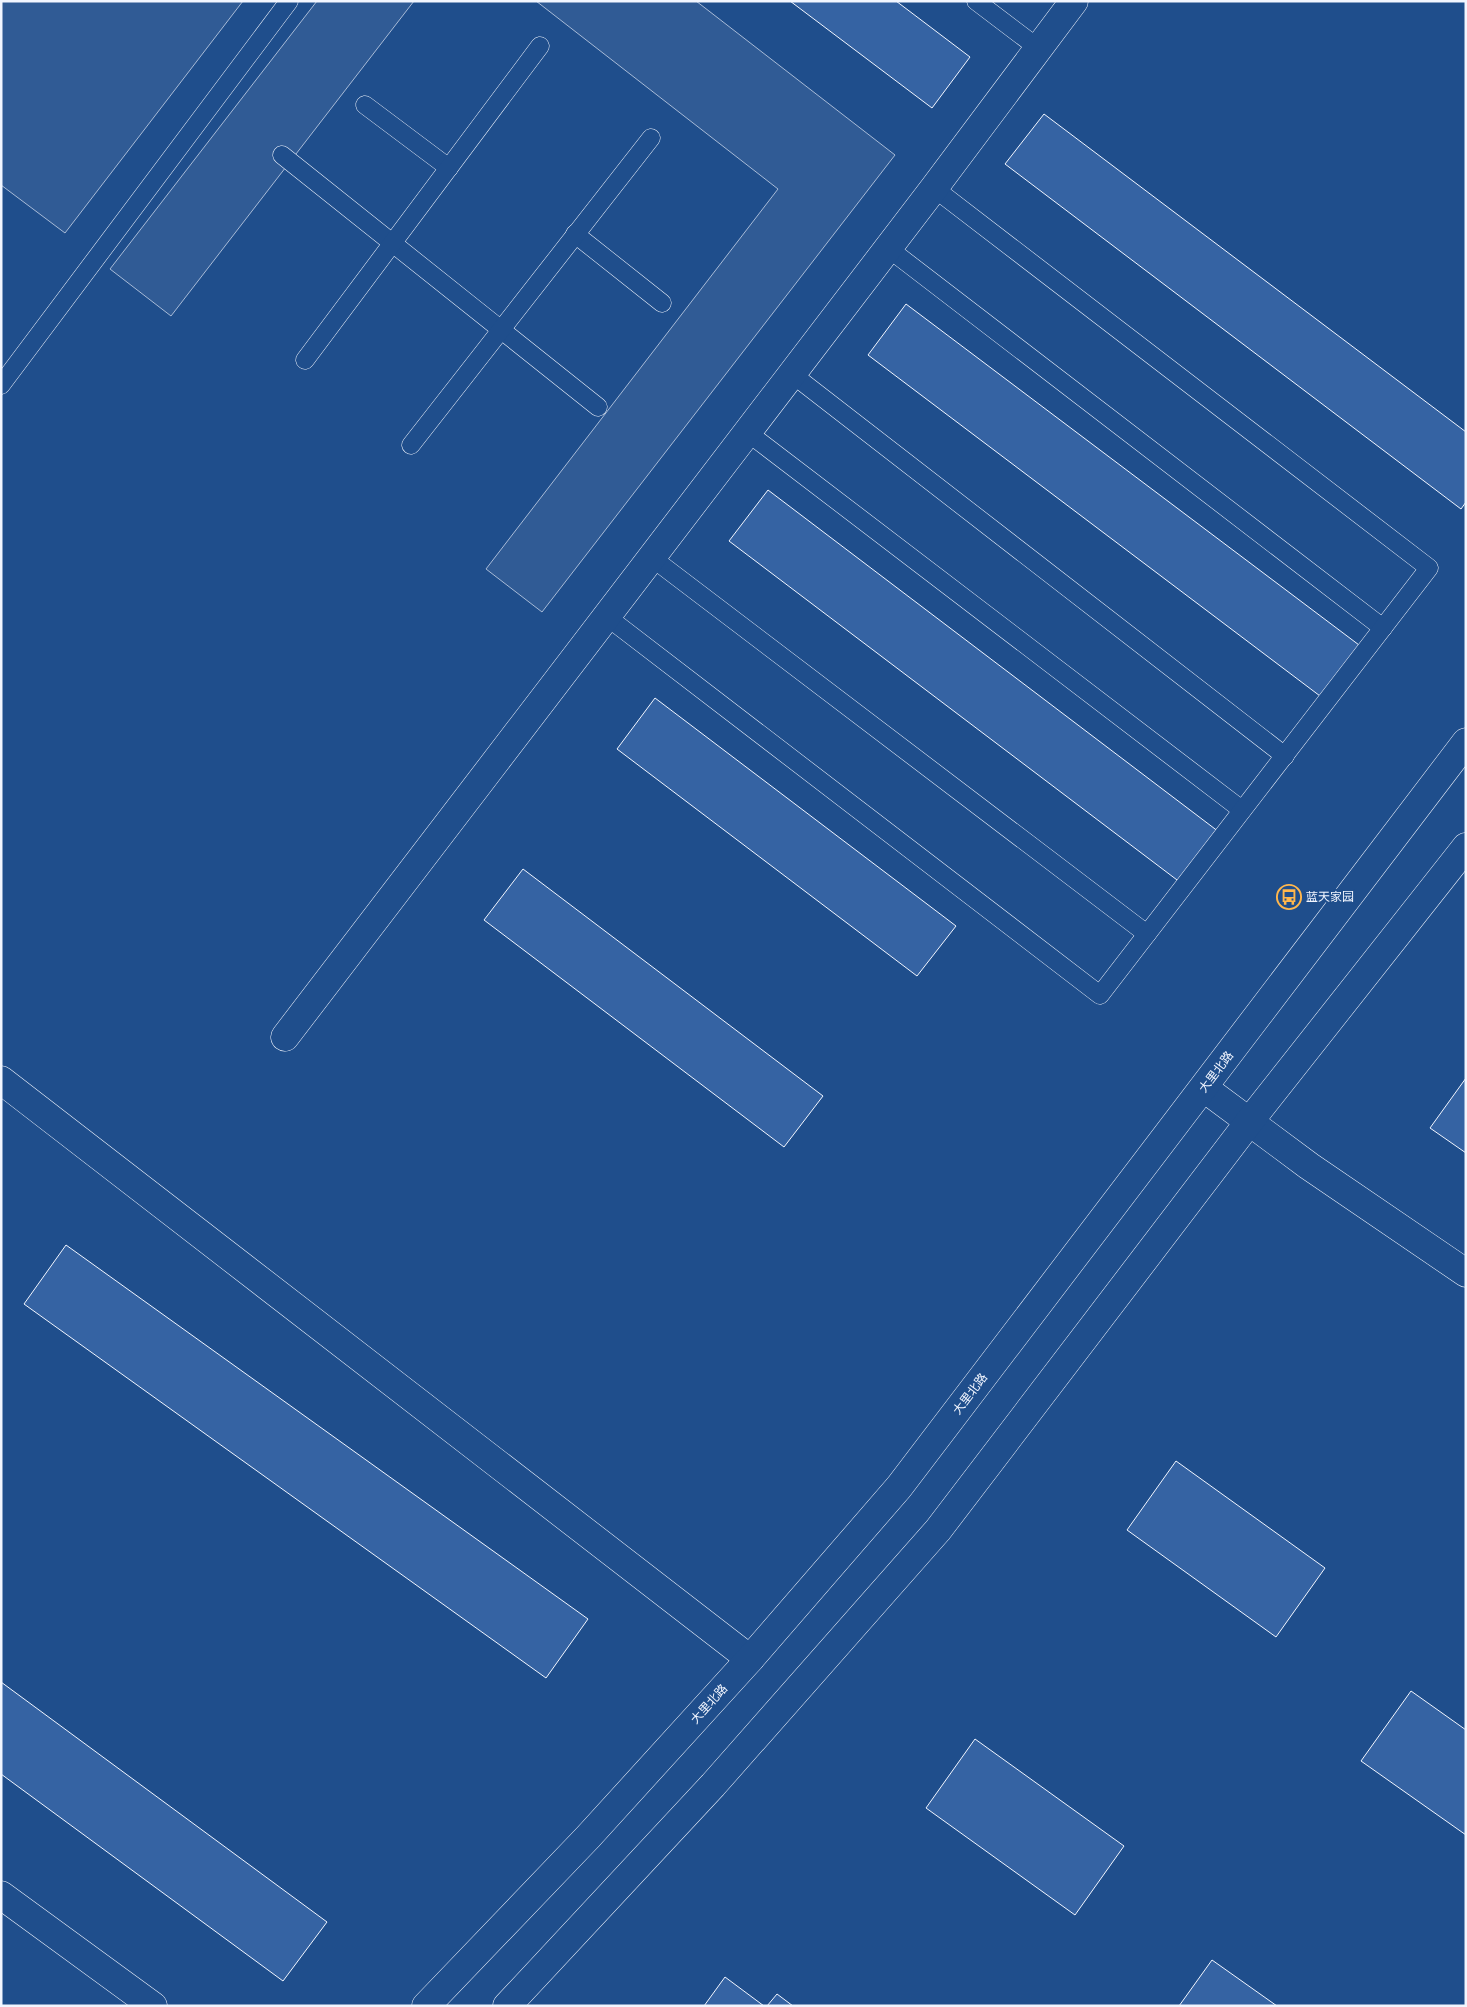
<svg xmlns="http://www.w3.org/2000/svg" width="1467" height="2007" viewBox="0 0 1467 2007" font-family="Mulish,'Noto Sans SC',sans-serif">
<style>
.built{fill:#305b95;stroke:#a8bbd7}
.building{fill:#3563a3;stroke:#f2f6ff}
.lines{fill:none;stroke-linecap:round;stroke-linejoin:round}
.service-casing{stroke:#f2f6ff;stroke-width:19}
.minor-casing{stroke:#f2f6ff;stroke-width:29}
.secondary-casing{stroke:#f2f6ff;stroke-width:29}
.service{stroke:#1f4e8c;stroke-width:18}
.minor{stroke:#1f4e8c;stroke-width:28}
.secondary{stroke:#1f4e8c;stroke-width:28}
.labels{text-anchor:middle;stroke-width:4;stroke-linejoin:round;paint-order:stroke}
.poi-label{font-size:12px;fill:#f2f6ff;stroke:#1f4e8c;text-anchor:start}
.street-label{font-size:12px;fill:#f2f6ff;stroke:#1f4e8c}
</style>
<rect width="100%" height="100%" fill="#1f4e8c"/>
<g class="built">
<polygon points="1,1 243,1 65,233 1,185"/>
<polygon points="317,1 414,1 171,316 110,269"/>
<polygon points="536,1 696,1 895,155 542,612 486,569 778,189"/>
</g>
<g class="building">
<polygon points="790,1 896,1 970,57 932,108"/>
<polygon points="1044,114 1466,432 1466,502 1461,509 1005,164"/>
<polygon points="906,304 1363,648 1324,699 868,355"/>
<polygon points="768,490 1223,835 1185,886 729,541"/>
<polygon points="655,698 956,926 917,976 617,749"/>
<polygon points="523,869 823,1096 784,1147 484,920"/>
<polygon points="1466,1078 1466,1153 1430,1128"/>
<polygon points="66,1245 588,1619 546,1678 24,1304"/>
<polygon points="1176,1461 1325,1568 1276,1637 1127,1530"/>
<polygon points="1,1682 327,1922 283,1981 1,1774"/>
<polygon points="1411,1691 1466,1730 1466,1835 1361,1761"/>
<polygon points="975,1739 1124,1846 1075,1915 926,1808"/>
<polygon points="1212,1960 1277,2006 1179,2006"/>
<polygon points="725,1977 764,2006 704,2006"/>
<polygon points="777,1994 793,2006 767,2006"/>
</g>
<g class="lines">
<defs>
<g id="service">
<polyline points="976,1 1038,48"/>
<polyline points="365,105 449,168"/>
<polyline points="282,155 598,407"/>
<polyline points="575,234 662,303"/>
<polyline points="888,248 1383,628"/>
<polyline points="305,360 540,46"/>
<polyline points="792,374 1285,756"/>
<polyline points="1,385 289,1"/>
<polyline points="747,432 1242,810"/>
<polyline points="411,445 651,138"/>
<polyline points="651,557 1147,934"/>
<polyline points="606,616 1100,995 1429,568 934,188"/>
</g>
<g id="minor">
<polyline points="285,1037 934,188 1074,1"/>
<polyline points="1,1080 750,1659"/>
<polyline points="1204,1088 1309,1166 1466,1273"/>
<polyline points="1,1895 153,2006"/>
</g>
<g id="secondary">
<polyline points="426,2006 588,1837 750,1659 899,1487 1466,742"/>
<polyline points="507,2006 713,1785 938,1530 1249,1122 1466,847"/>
</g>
</defs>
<use href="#service" class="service-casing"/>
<use href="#minor" class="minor-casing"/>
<use href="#secondary" class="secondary-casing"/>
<use href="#service" class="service"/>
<use href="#minor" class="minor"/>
<use href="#secondary" class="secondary"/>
</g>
<defs>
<symbol id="bus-ring" viewBox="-11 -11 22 22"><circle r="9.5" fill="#1f4e8c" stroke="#ffb74d" stroke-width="1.5"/><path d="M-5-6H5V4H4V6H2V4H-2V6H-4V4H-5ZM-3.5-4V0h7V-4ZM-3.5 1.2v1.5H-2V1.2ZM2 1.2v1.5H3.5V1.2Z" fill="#ffb74d"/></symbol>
</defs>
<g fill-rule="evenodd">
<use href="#bus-ring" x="1275" y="883" width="28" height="28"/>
</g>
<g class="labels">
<g class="poi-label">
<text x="1306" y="901">蓝天家园</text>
</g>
<g class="street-label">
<text transform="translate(1216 1072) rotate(-53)" y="4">大里北路</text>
<text transform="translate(970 1394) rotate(-53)" y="4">大里北路</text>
<text transform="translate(709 1704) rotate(-48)" y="4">大里北路</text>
</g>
</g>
<rect width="1467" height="2007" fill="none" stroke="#f2f6ff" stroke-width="5"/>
</svg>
